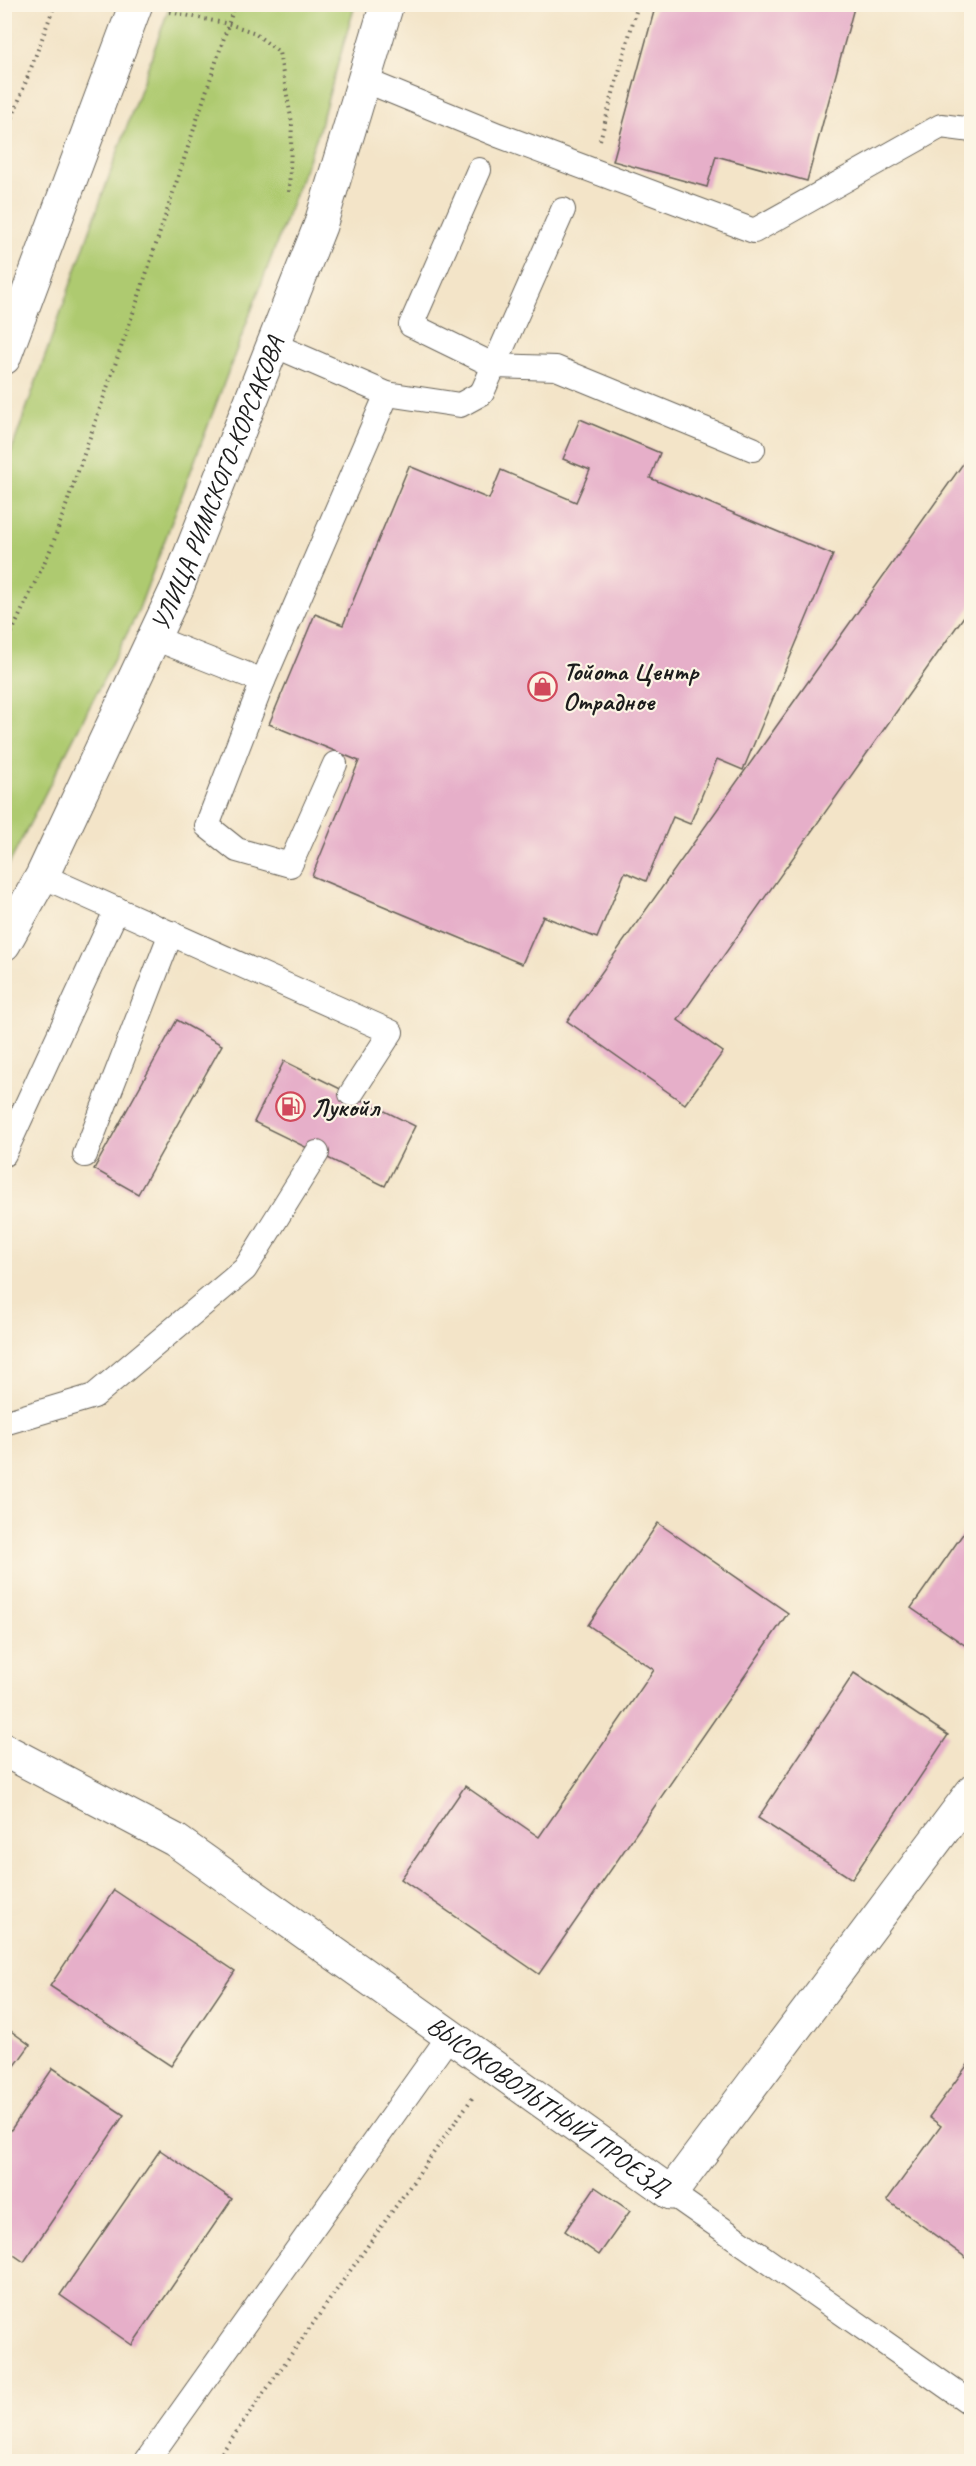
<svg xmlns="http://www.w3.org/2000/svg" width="976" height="2466" viewBox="0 0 976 2466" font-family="Caveat,sans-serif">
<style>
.green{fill:#aeca70;stroke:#657346;stroke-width:1.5}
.building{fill:#e6afc9}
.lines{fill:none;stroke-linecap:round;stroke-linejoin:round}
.service-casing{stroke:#676258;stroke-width:26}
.tertiary-casing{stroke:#676258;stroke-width:35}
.path{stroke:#676258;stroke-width:4;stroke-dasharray:1.5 4.5;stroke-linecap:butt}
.service{stroke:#fff;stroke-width:24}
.tertiary{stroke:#fff;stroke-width:33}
.labels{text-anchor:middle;stroke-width:4.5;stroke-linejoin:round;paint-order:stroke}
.street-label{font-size:26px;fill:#1c1c1c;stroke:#fcf5e5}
.poi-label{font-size:26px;font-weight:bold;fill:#1c1c1c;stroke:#fcf5e5;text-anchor:start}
</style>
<rect width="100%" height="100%" fill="#fcf5e5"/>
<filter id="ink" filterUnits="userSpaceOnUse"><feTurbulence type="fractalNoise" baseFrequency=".0167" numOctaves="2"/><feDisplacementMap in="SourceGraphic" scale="12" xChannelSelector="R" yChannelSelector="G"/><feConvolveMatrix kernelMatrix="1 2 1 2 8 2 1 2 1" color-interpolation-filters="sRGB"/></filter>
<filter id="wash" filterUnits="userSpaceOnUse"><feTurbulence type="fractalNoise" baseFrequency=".008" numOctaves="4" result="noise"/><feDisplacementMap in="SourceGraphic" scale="24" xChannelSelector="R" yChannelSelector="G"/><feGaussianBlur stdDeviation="1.35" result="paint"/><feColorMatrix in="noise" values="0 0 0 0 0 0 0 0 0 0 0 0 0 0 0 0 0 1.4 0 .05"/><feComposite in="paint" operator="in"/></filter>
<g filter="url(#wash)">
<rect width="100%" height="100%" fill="#f3e4c8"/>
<polygon class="green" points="170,5 355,5 317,136 137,614 5,872 5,469"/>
<g id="blocks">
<g class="building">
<polygon points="656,4 855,4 807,181 716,156 707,187 613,161"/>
<polygon points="580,419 660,453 650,478 833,555 743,770 717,759 690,824 673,817 646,881 625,872 597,938 543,916 522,964 312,876 359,761 269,724 315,614 343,625 409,466 489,499 501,470 576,502 590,470 563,459"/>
<polygon points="972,451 972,605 678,1020 723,1052 685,1104 567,1021"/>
<polygon points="177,1020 222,1045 138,1194 94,1169"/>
<polygon points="284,1061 415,1126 385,1186 254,1122"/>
<polygon points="972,1521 972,1650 911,1608"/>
<polygon points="658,1523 788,1613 539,1974 401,1879 465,1786 539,1837 654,1670 588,1625"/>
<polygon points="854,1673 948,1735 852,1879 758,1818"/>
<polygon points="114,1890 235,1971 171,2066 50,1986"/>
<polygon points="4,2026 30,2045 4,2081"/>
<polygon points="972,2059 972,2262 887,2200 941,2126 929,2117"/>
<polygon points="53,2068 124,2115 24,2262 4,2248 4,2140"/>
<polygon points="160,2150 232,2199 132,2345 60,2295"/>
<polygon points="595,2187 630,2211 599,2255 565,2231"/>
</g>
</g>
</g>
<g filter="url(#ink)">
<use href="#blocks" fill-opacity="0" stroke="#676258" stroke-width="1.5"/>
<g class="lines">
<defs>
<g id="service">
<polyline points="364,80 498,135 754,231 941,126 972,130"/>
<polyline points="479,170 411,325 495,366 556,368 753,449"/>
<polyline points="387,394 460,405 482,393 563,210"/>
<polyline points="154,638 263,681 387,394 274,345"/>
<polyline points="263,681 207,826 237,850 290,865 335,764"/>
<polyline points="42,876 391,1032 351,1094"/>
<polyline points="4,1154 117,909"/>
<polyline points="85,1155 171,933"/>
<polyline points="4,1423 94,1396 245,1269 317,1153"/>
<polyline points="671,2193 972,2404"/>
<polyline points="146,2462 450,2035"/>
</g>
<g id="tertiary">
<polyline points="4,358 136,4"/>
<path id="s1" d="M4,944L42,876L177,588L320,226L387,4"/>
<path id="s2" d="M4,1750L175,1840L671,2193L972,1792"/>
</g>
</defs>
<use href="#service" class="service-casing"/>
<use href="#tertiary" class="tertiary-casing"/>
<g class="path">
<polyline points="170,12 229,24 253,32 279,52 292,123 289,192"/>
<polyline points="4,140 55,4"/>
<polyline points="600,140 638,4"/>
<polyline points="4,649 52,546 139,296 235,4"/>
<polyline points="215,2462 473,2097"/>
</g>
<use href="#service" class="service"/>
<use href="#tertiary" class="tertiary"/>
</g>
</g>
<defs>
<symbol id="shop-ring" viewBox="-11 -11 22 22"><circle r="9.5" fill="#fcf5e5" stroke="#d1495b" stroke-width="1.5"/><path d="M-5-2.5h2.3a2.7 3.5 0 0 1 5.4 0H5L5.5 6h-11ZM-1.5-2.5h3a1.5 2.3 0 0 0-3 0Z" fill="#d1495b"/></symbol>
<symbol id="fuel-ring" viewBox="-11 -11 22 22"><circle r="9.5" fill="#fcf5e5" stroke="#d1495b" stroke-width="1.5"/><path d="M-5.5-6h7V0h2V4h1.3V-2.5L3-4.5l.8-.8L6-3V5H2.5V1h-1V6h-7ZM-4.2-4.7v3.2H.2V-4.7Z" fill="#d1495b"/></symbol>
</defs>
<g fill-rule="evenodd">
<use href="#shop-ring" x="526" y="670" width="33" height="33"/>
<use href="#fuel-ring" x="274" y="1090" width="33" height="33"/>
</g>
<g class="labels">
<g class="street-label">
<text dy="9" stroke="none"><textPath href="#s1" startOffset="508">УЛИЦА РИМСКОГО-КОРСАКОВА</textPath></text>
<text dy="9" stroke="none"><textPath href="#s2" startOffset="651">ВЫСОКОВОЛЬТНЫЙ ПРОЕЗД</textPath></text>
</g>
<g class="poi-label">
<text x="563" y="680">Тойота Центр<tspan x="563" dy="30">Отрадное</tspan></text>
<text x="311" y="1116">Лукойл</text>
</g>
</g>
<rect width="976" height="2466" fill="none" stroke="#fcf5e5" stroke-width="24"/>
</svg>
